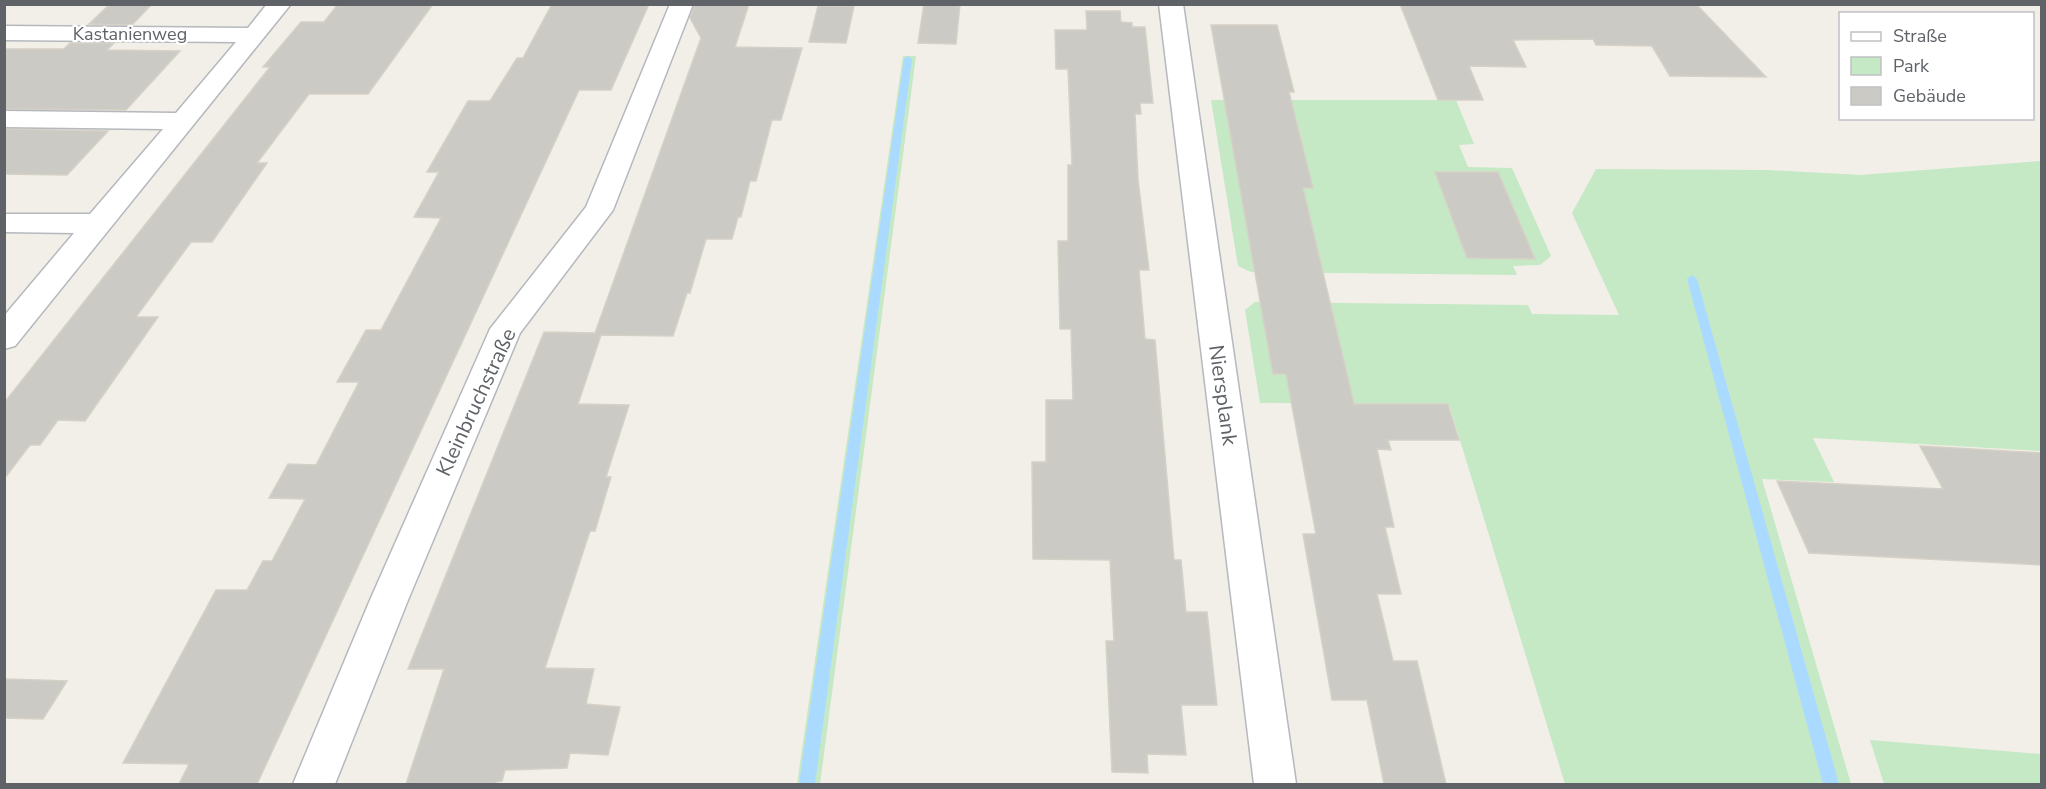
<svg xmlns="http://www.w3.org/2000/svg" width="2046" height="789" viewBox="0 0 2046 789" font-family="'Nunito Sans',sans-serif">
<style>
.green{fill:#c5e8c5}
.lines{fill:none;stroke-linecap:round;stroke-linejoin:round}
.stream{fill:#aadaff;fill-rule:evenodd}
.building{fill:#cccac5;stroke:#d6d1c6;stroke-width:1.5}
.street-casing{stroke:#b5b8bc;stroke-width:3}
.street{fill:#fff;fill-rule:evenodd}
.labels{text-anchor:middle;stroke-width:4.5;stroke-linejoin:round;paint-order:stroke}
.far-street-label{font-size:18px;fill:#5f6368;stroke:#fff}
.street-label{font-size:21px;fill:#5f6368;stroke:#fff}
</style>
<rect width="100%" height="100%" fill="#f1efe8"/>
<g class="green">
<polygon points="903,56 916,56 820,784 797,784"/>
<polygon points="1211,100 1456,100 1474,144 1459,145 1468,167 1512,168 1551,256 1540,265 1513,266 1517,275 1251,272 1238,266"/>
<polygon points="2041,161 2041,451 1813,438 1834,482 1762,479 1851,784 1565,784 1449,404 1260,403 1245,310 1255,302 1528,305 1532,314 1619,315 1572,213 1596,169 1767,170 1860,175"/>
<polygon points="1870,740 2041,754 2041,784 1884,784"/>
</g>
<g class="lines">
<g class="stream">
<polygon points="908,56 912,59 815,784 799,784 904,59"/>
<polygon points="1692,275 1697,279 1839,784 1823,784 1687,279"/>
</g>
</g>
<g class="building">
<polygon points="110,4 152,4 132,25 89,24"/>
<polygon points="338,4 433,4 368,94 309,94 257,163 267,163 212,242 191,242 136,317 158,317 85,421 58,420 40,445 30,445 4,479 4,403 270,67 263,67 301,22 324,22"/>
<polygon points="552,4 649,4 611,90 579,90 257,784 179,784 189,764 123,763 216,590 247,590 263,561 272,561 305,499 269,498 288,464 316,465 359,382 337,382 366,330 381,330 441,218 414,217 439,172 427,172 468,101 490,101 517,58 523,58"/>
<polygon points="695,4 749,4 735,47 802,48 781,120 772,120 756,181 750,181 741,217 738,217 732,239 706,239 690,293 687,293 673,336 601,335 578,404 629,405 606,477 611,477 595,531 590,531 545,668 594,669 586,704 620,707 608,755 570,753 567,768 505,770 502,781 496,782 495,784 406,784 444,669 408,669 544,332 595,333 701,38 690,18"/>
<polygon points="924,4 960,4 956,44 918,43"/>
<polygon points="1400,4 1696,4 1766,77 1670,76 1652,46 1596,45 1593,39 1513,40 1526,67 1469,66 1483,100 1438,100"/>
<polygon points="818,6 854,6 846,43 809,42"/>
<polygon points="1086,11 1120,11 1121,22 1132,23 1132,27 1145,27 1153,103 1140,103 1141,114 1135,114 1138,179 1149,270 1139,270 1145,339 1155,340 1174,560 1181,560 1186,612 1207,612 1217,705 1181,705 1186,755 1147,754 1148,773 1112,772 1106,641 1114,641 1110,560 1033,559 1032,462 1046,462 1046,400 1073,400 1071,329 1060,329 1058,241 1068,241 1068,165 1072,165 1068,69 1056,69 1055,30 1087,30"/>
<polygon points="1211,25 1277,25 1294,92 1289,92 1313,188 1303,188 1354,404 1448,404 1459,440 1388,440 1391,450 1377,449 1394,527 1385,527 1401,594 1377,594 1393,661 1417,661 1446,784 1384,784 1367,700 1332,700 1303,534 1316,534 1286,374 1273,374"/>
<polygon points="70,43 114,43 107,50 180,51 126,110 4,109 4,49 64,49"/>
<polygon points="4,129 108,131 67,175 4,174"/>
<polygon points="1435,172 1498,172 1535,259 1467,258"/>
<polygon points="1920,446 2042,453 2042,565 1809,553 1777,481 1943,489"/>
<polygon points="4,679 40,680 67,681 43,719 4,718"/>
</g>
<g class="lines">
<defs>
<g id="street">
<polygon points="267,4 291,4 15,346 4,349 4,316 74,233 4,232 4,214 90,214 163,129 4,127 4,111 176,113 236,42 4,40 4,26 248,28"/>
<polygon points="670,4 693,4 613,210 520,333 408,600 335,784 293,784 370,600 490,329 586,207"/>
<polygon points="1159,4 1183,4 1296,784 1254,784"/>
</g>
</defs>
<use href="#street" class="street-casing"/>
<use href="#street" class="street"/>
</g>
<g class="labels">
<g class="far-street-label">
<text x="130" y="40">Kastanienweg</text>
</g>
<g class="street-label">
<text transform="translate(1223 395) rotate(82)" y="7">Niersplank</text>
<text transform="translate(476 402) rotate(-65)" y="7">Kleinbruchstraße</text>
</g>
</g>
<rect width="2046" height="789" fill="none" stroke="#5f6368" stroke-width="12"/>
<rect x="1839" y="12" width="195" height="108" fill="#ffffff" stroke="#bfc1c3" stroke-width="1.5"/>
<rect x="1851" y="32" width="30" height="9" fill="#ffffff" stroke="#bfc1c3" stroke-width="1.5"/>
<text x="1893" y="42" font-size="18" fill="#5f6368">Straße</text>
<rect x="1851" y="57" width="30" height="18" fill="#c5e8c5" stroke="#bfc1c3" stroke-width="1.5"/>
<text x="1893" y="72" font-size="18" fill="#5f6368">Park</text>
<rect x="1851" y="87" width="30" height="18" fill="#cccac5" stroke="#bfc1c3" stroke-width="1.5"/>
<text x="1893" y="102" font-size="18" fill="#5f6368">Gebäude</text>
</svg>
